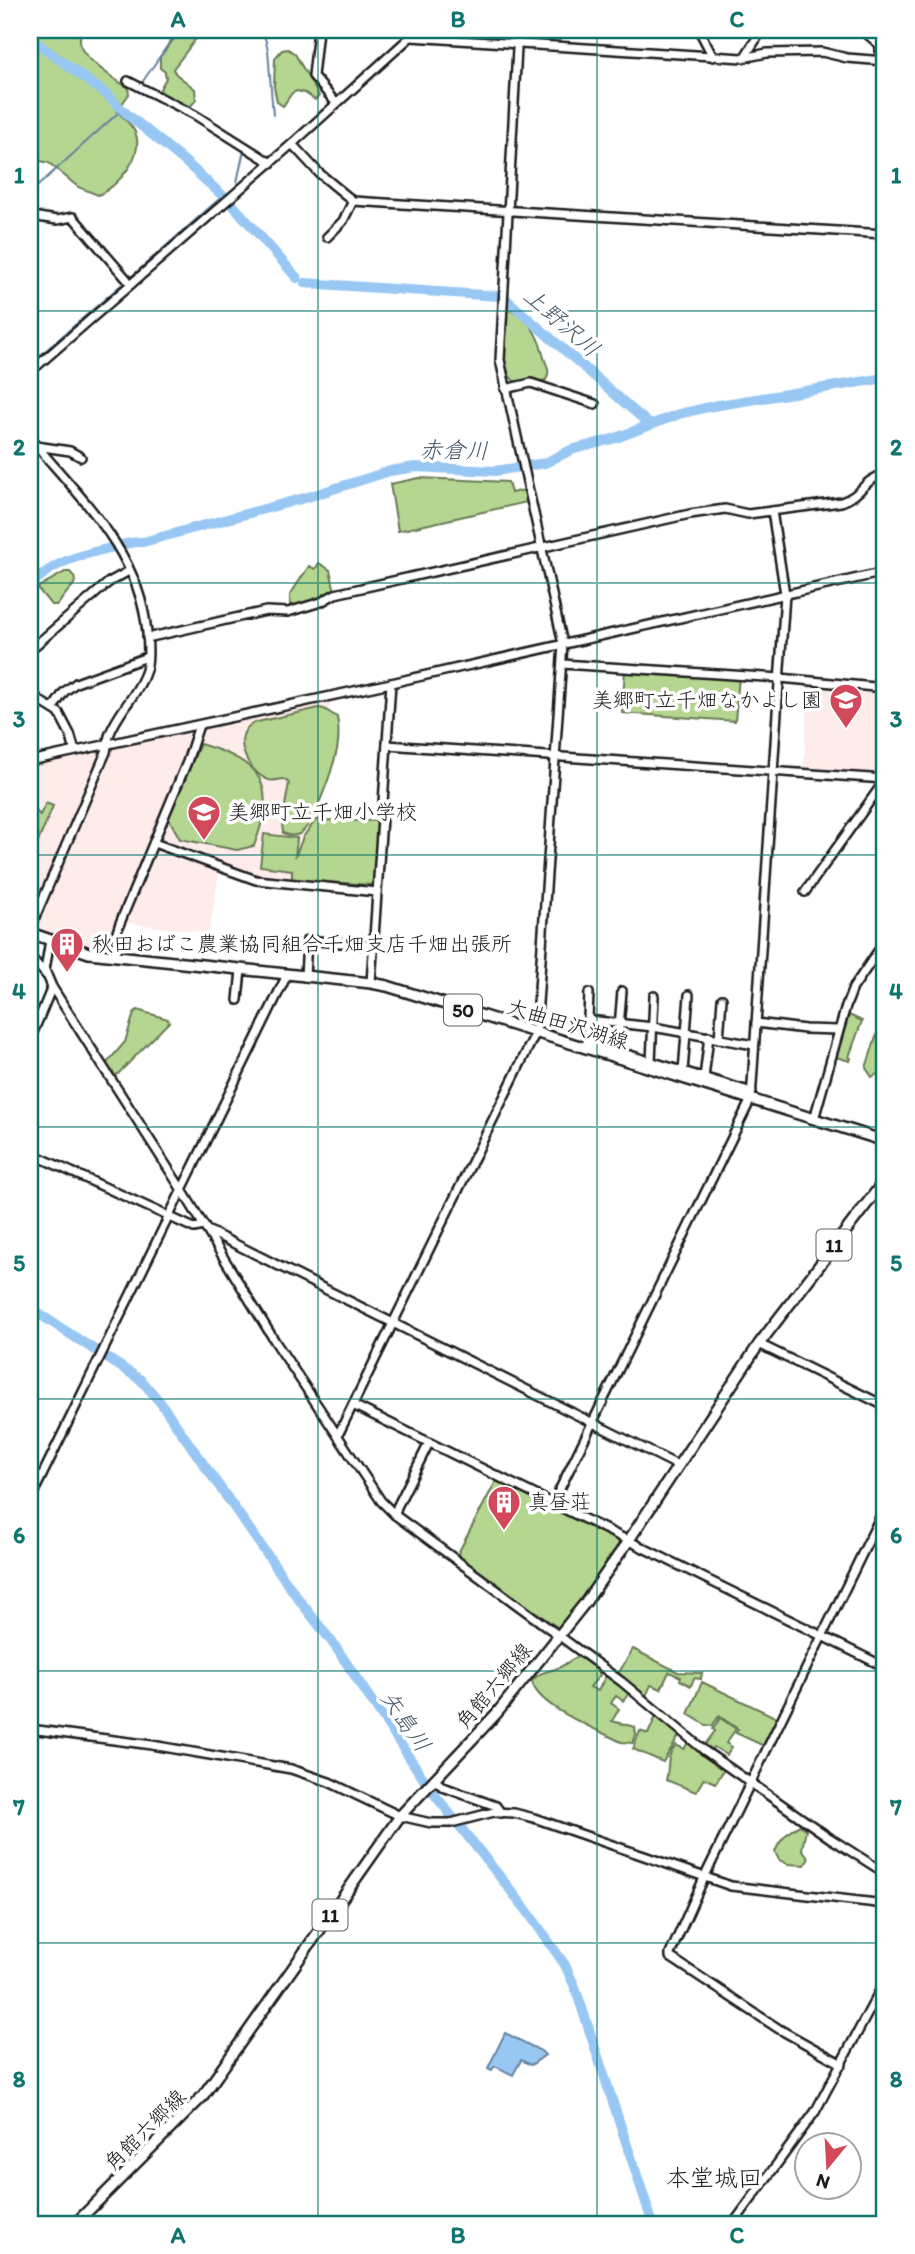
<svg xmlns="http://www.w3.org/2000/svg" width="915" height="2254" viewBox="0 0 915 2254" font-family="Itim,'Klee One',sans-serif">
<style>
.built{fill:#feeceb}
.green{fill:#b4d690;stroke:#687956;stroke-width:2}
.water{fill:#98c7f3;stroke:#66839d;stroke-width:2}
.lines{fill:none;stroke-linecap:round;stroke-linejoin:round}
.stream{stroke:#66839d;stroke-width:2}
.river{stroke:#98c7f3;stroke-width:10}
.minor-casing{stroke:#1c1c1c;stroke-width:12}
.major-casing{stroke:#1c1c1c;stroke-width:14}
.minor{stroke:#fff;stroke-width:7}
.major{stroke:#fff;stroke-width:9}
.grid{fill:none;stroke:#0f766e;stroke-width:2;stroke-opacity:0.55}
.labels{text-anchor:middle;stroke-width:7;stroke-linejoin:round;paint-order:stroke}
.shield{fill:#fff;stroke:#606060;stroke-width:2}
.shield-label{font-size:19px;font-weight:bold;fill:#1c1c1c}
.poi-label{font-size:21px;fill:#1c1c1c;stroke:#fff;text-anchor:start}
.street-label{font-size:21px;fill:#1c1c1c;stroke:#fff}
.water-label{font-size:23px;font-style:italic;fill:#475867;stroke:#fff}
.quarter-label{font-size:24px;fill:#1c1c1c;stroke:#fff}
.neatline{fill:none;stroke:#0f766e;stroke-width:2.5}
.grid-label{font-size:23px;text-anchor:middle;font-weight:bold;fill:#0f766e}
</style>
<rect width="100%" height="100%" fill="#fff"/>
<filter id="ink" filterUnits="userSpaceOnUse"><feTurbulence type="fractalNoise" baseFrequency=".0143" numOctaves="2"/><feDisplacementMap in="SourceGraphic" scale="14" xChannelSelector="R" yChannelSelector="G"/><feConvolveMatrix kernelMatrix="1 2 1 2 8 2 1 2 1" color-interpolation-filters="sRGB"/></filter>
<g filter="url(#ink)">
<g class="built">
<polygon points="809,683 885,688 885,777 803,771"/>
<polygon points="330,701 315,821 382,823 373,885 256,876 221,861 209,933 117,922 110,949 104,953 30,928 30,766 295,710"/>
</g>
<g class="green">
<path d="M30,30H82C80,36 79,40 81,47C85,59 116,81 128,87L129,94L117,111C123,117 131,124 135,132C145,155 118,187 98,195L78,187L49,163L37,160L30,165Z"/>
<polygon points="181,30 199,31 198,36 173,69 176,74 195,89 196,100 190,107 185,107 161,92 160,89 166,78 165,72 160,68 160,57"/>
<polygon points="288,49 295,54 319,96 315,100 305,93 297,91 292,93 283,106 277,102 274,87 275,58 282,50"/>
<path d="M505,309C527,312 538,335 543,354C545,365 552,369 546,380C538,382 519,385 513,380C500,368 503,325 505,309Z"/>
<polygon points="419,478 508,482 511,493 525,490 527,502 398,531 390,484"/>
<polygon points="319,563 330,570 335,591 321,601 290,609 290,595 309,566 315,569"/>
<path d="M65,572H70C81,583 71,586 65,595C62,598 60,602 58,605H51L38,589L40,586Z"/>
<polygon points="625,670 739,677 735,721 622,713"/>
<path d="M319,708L324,709L337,717C339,727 339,739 337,750C333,767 314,827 299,834C293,837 288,835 283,833L282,823L289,783L283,779C277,780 271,782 266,779C246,769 231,736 253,723Z"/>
<path d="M200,744C262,762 278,784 254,846L237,850L180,839L168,817Z"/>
<polygon points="46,803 53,806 30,861 30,839 35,824 30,813 30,805 40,815"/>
<polygon points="316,820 378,821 373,885 292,880 292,870 260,866 264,834 297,838 295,857 303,837"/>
<polygon points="137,1010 168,1019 169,1022 118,1074 113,1076 106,1064 125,1042 134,1013"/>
<polygon points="849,1015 862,1021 849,1057 851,1058 850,1061 836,1057"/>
<polygon points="880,1030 885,1034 885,1080 881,1072 872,1077 866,1068 876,1037"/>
<polygon points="496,1481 618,1540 620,1549 561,1630 456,1557"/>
<polygon points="633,1649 678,1672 702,1673 701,1679 694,1678 691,1686 680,1680 681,1677 669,1672 661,1689 651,1685 646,1696 618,1674"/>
<path d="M578,1657C586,1661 597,1666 600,1675L590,1687L598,1691L606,1675L630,1692L623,1701L616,1696L611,1703L619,1709L612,1721L635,1727L636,1735L633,1743L621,1742C599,1730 536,1707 532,1681C540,1671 547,1672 558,1668C566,1665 570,1659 578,1657Z"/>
<polygon points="702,1682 777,1718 764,1746 736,1733 738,1729 719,1716 712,1726 706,1725 688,1714"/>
<polygon points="656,1716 680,1734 663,1762 633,1749 640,1731 648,1734"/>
<polygon points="720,1718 736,1729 726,1743 732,1747 727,1755 714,1747 710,1752 703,1747 715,1731 713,1729"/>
<path d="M689,1741L724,1769L716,1783L704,1778L696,1792L666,1780C670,1766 665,1757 676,1745L684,1749Z"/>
<path d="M800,1825L806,1830L802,1849L809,1858L805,1865L788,1864L779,1860L775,1852C779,1841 789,1830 800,1825Z"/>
</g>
<polygon class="water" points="505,2033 541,2051 545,2055 531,2065 521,2060 513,2075 495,2066 492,2070 488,2068"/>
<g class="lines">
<g class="stream">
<polyline points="263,30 268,50 273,115"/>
<polyline points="141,84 178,30"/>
<polyline points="237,182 244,150"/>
<polyline points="30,193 118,113"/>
<polyline points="132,276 218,200"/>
<polyline points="30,364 121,285"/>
</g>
<g class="river">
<polyline points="30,38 106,94 128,115 182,159 233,205 297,278"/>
<polyline points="305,283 498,296 506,299 650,425"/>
<path d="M30,586C52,562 80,555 110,548C121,545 132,541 143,542L308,497L390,471L415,467L495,471L545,463L571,450L616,438L679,414L713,406L885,378"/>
<polyline points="30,1308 141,1380 160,1402 297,1597 335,1646 431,1790 528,1912 565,1965 575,1987 653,2224"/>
</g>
<defs>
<g id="minor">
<polyline points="318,30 313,76 336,103"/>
<polyline points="699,30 713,57"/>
<polyline points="862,30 880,45 880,61"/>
<polyline points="411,37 743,58 767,53 822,52 847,58 885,61"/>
<polyline points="744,58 762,30"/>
<polyline points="128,81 195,115 271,163"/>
<polyline points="292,144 319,173 353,201 885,234"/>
<polyline points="30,222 38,217 57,220 73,217 131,284"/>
<polyline points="327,237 343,221 353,201"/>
<polyline points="30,372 292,144 418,30"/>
<polyline points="505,389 531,383 595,404"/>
<path d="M30,438C79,497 140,551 147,633C148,644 149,659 146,670C139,694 117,712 109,736C108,741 107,747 106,752L30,929"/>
<polyline points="36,446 70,451 81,457"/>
<path d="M147,638L266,611L288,612L321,602L335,594L690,514L725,509L748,514L841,502C863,495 862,480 885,474"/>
<polyline points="30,650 109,582 129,571"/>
<polyline points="562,664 780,678 885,688"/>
<polyline points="30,690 40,701 59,713 70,734 75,751"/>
<polyline points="53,708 64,692 76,683 147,657"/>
<polyline points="387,745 885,779"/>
<polyline points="30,761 391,683 885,572"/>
<polyline points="154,843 256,880 377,892"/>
<polyline points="805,892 885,780"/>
<polyline points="50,940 45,970 52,987 182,1190 276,1343 381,1501 395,1515 622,1682 705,1751 830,1838 885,1873"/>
<polyline points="30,956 46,975"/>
<polyline points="115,956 117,932 120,923 187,762 199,725"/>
<polyline points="305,977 307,940 374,946"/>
<polyline points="371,983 391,683"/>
<polyline points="238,1000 241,970"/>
<polyline points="588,1020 653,1027 754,1045"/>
<polyline points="756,1023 805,1029 838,1030"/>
<polyline points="719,1039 722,999"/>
<polyline points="30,1040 52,987"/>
<polyline points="587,1042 752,1092"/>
<polyline points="587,1043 589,993"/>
<polyline points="617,1051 622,991"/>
<polyline points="651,1062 654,996"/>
<polyline points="683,1072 689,995"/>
<polyline points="704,1078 709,1036"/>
<polyline points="814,1119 846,1006 853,988 885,941"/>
<polyline points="30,1153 194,1228 204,1226"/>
<polyline points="207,1230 679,1466"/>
<polyline points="759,1344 885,1406"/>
<polyline points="353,1405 885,1667"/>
<polyline points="338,1435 536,1032 563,644 500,360 518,30"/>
<polyline points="30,1500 287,975"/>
<polyline points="553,1503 751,1099 785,594 772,511"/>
<polyline points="395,1515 397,1507 429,1443"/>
<polyline points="30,1729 152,1745 291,1769 329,1782 400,1816 431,1823 451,1823 494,1812 514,1813 534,1818 731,1886 885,1904"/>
<polyline points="434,1779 443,1787 496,1806 501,1813"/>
<polyline points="842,2064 779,2029 670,1957 670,1954 704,1878 885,1507"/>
<polyline points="733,2224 815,2112 885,1981"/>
</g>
<g id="major">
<polyline points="30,933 89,953 371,983 387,986 885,1141"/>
<polyline points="75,2224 202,2097 400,1816 497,1713 585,1603 629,1540 759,1344 885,1180"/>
</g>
</defs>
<use href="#minor" class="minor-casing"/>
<use href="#major" class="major-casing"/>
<use href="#minor" class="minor"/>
<use href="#major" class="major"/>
</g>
</g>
<path class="grid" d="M318,30V2224M597,30V2224M30,311H885M30,583H885M30,855H885M30,1127H885M30,1399H885M30,1671H885M30,1943H885"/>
<defs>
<symbol id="school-pin" viewBox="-11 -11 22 30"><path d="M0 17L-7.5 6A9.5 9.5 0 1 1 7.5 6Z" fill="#d1495b" stroke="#fff"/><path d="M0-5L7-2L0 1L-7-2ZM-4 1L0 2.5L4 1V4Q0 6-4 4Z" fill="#fff"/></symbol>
<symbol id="building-pin" viewBox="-11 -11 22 30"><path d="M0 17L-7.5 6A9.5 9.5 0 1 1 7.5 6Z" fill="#d1495b" stroke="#fff"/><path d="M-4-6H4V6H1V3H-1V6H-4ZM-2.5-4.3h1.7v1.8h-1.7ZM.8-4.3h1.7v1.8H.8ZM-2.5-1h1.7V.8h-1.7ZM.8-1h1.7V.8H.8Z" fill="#fff"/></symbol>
</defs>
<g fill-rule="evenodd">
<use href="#school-pin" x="827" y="681" width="38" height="52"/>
<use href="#school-pin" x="185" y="793" width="38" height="52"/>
<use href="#building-pin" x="48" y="925" width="38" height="52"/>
<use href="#building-pin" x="485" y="1483" width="38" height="52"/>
</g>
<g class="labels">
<g class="shield">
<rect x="444" y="994.5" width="38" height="31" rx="5"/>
<rect x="816.5" y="1229.5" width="35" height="31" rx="5"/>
<rect x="312.5" y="1899.5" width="35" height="31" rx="5"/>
</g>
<g class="shield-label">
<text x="463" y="1017">50</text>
<text x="834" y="1252">11</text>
<text x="330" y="1922">11</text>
</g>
<g class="poi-label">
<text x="822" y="707" text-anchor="end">美郷町立千畑なかよし園</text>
<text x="228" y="819">美郷町立千畑小学校</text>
<text x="92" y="951">秋田おばこ農業協同組合千畑支店千畑出張所</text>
<text x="528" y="1509">真昼荘</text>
</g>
<g class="street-label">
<text transform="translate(568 1024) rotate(17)" y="7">大曲田沢湖線</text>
<text transform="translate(494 1686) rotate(-50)" y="7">角館六郷線</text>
<text transform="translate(145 2130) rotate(-45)" y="7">角館六郷線</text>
</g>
<g class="water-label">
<text transform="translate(562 322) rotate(41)" y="8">上野沢川</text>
<text transform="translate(454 450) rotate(1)" y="8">赤倉川</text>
<text transform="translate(406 1721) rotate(55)" y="8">矢島川</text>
</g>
<g class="quarter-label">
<text x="714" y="2186">本堂城回</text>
</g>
</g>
<rect width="915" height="2254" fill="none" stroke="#fff" stroke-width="77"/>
<g transform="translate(828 2166) rotate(198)"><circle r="33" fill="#ffffff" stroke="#a4a4a4" stroke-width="2"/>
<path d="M0-5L12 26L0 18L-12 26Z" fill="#d1495b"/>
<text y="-10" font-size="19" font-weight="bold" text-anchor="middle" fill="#1c1c1c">N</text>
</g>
<rect x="38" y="38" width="838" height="2178" class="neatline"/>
<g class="grid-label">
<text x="178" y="27">A</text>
<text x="458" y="27">B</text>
<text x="737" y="27">C</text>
<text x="19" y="183">1</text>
<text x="896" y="183">1</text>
<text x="19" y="455">2</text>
<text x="896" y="455">2</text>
<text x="19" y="727">3</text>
<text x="896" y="727">3</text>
<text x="19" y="999">4</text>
<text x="896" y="999">4</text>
<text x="19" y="1271">5</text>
<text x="896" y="1271">5</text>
<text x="19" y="1543">6</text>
<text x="896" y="1543">6</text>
<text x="19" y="1815">7</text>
<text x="896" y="1815">7</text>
<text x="19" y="2087">8</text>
<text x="896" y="2087">8</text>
<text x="178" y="2243">A</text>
<text x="458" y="2243">B</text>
<text x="737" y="2243">C</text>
</g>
</svg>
